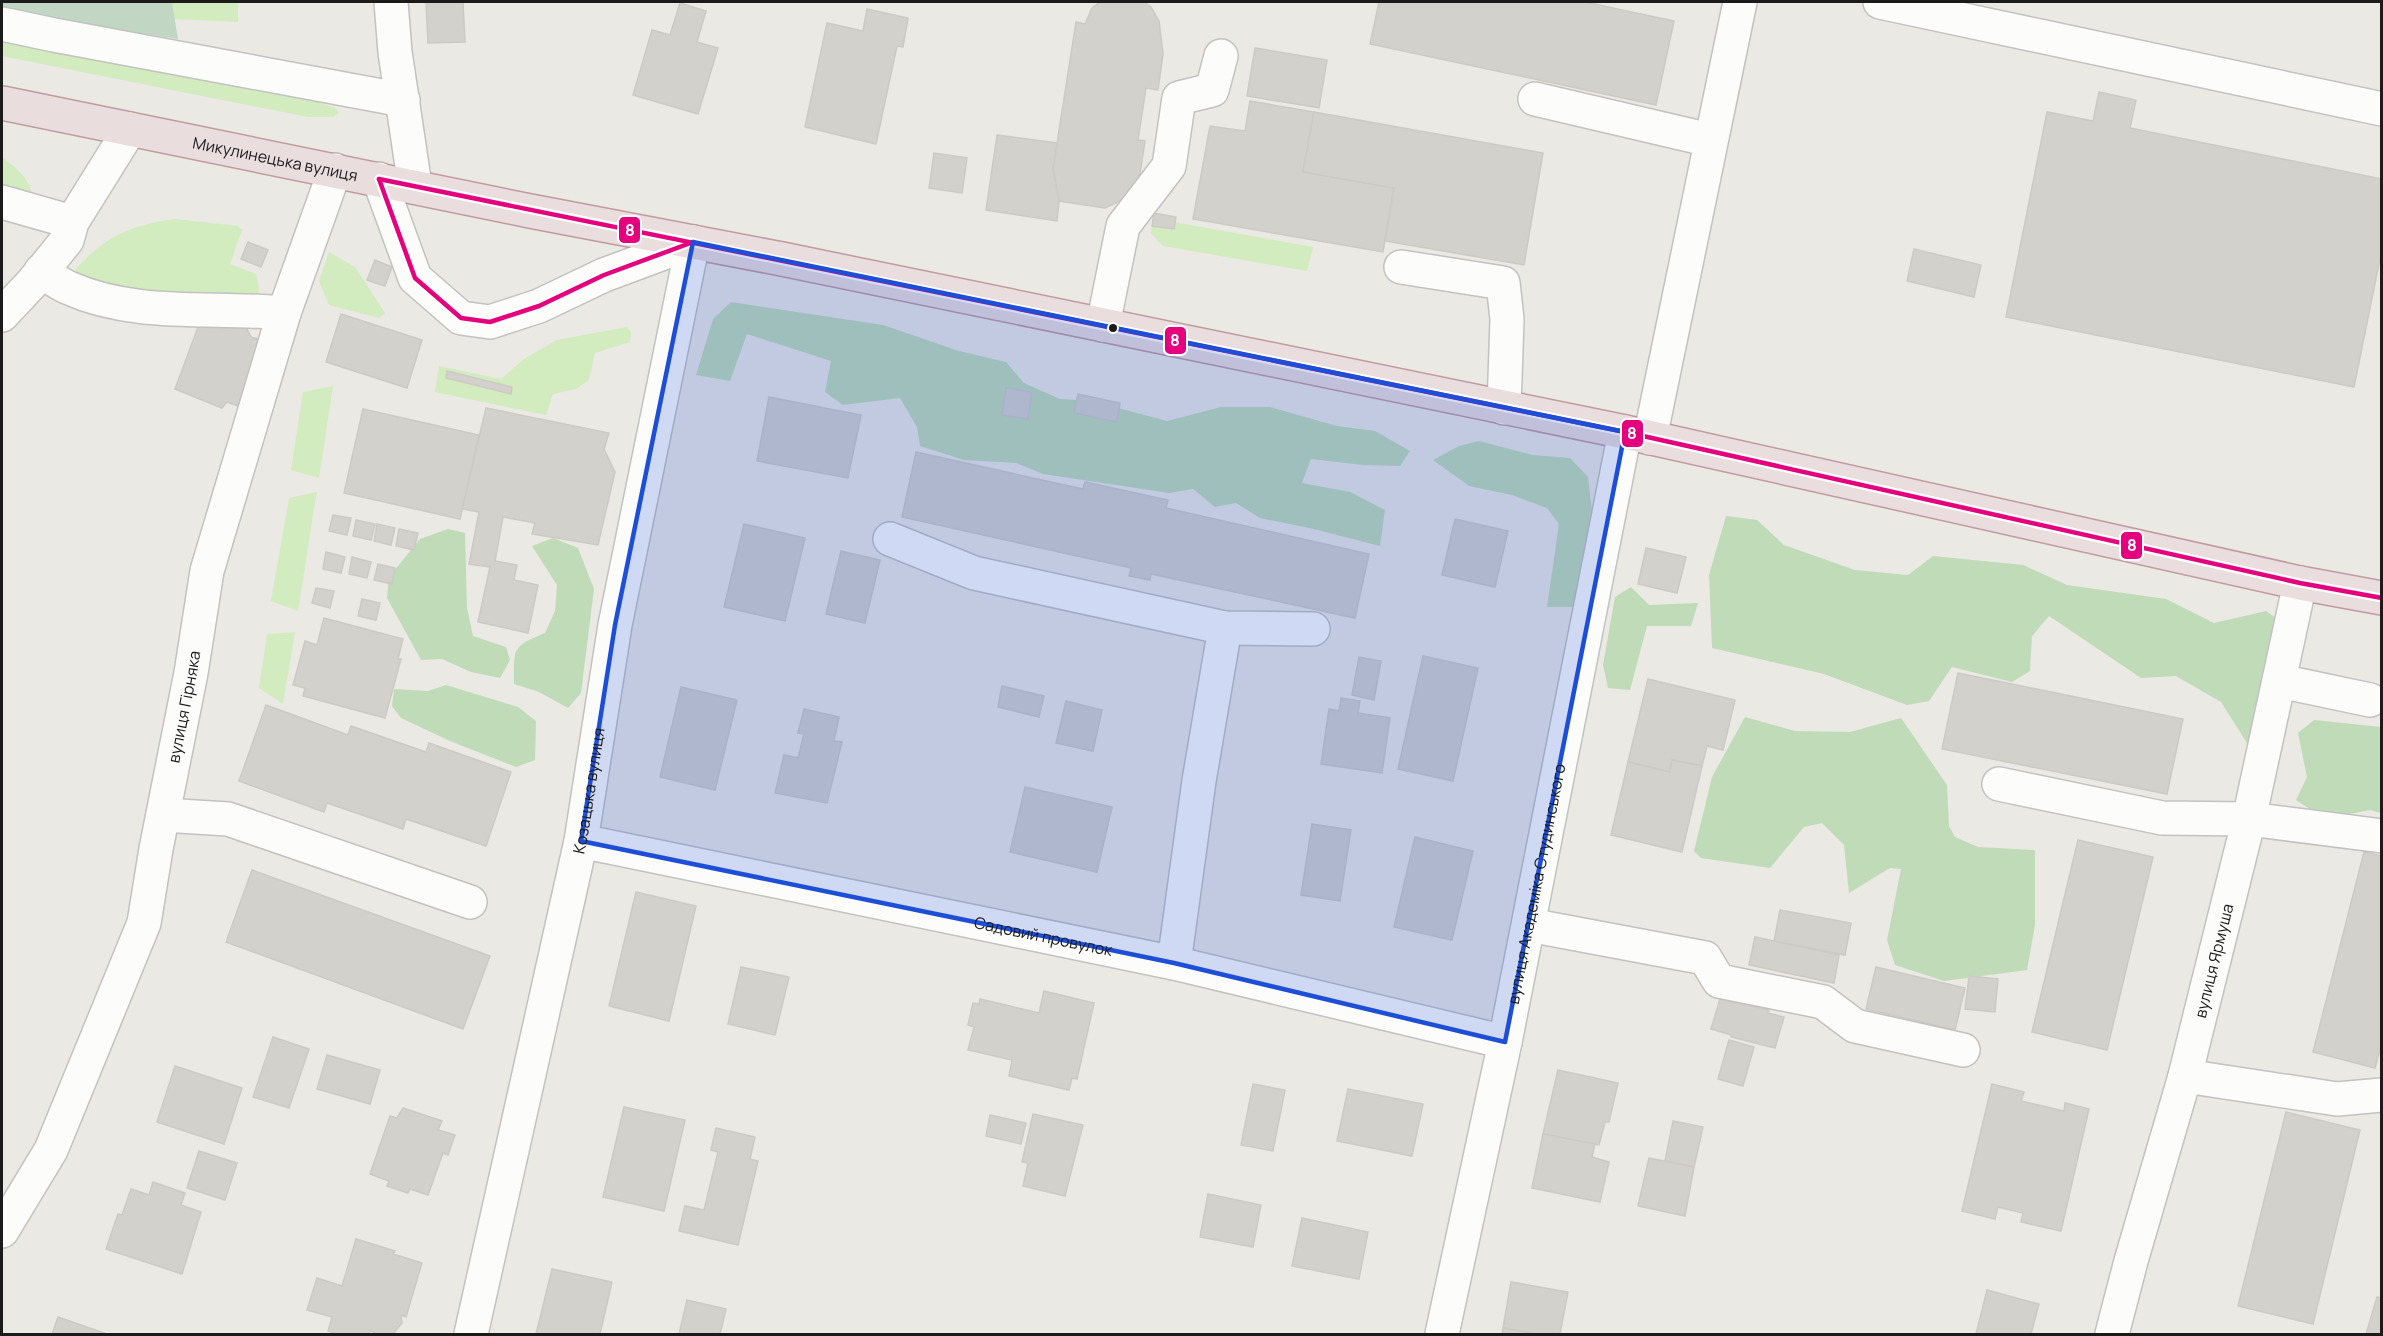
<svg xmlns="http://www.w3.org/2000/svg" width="2383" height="1336" viewBox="0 0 2383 1336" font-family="Manrope,sans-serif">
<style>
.grass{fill:#d2ebbf}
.forest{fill:#c0dbb7}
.cemetery{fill:#c1d7c4}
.building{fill:#d3d1cc;stroke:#cdcac5;stroke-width:1.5}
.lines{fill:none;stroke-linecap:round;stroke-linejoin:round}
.minor-casing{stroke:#c2c2c0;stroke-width:36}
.highway-casing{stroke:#c19aa1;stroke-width:36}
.minor{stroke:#fcfcfb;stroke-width:33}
.highway{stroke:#e9dddd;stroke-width:33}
.bus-1-casing{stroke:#fff;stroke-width:9}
.bus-1{stroke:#e5007d;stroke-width:4.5}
.marked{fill:#1d4ed8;fill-opacity:0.2;stroke:#1d4ed8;stroke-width:4.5;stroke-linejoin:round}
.bus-dot{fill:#1b1b1b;stroke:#fff;stroke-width:2}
.labels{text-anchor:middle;stroke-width:4.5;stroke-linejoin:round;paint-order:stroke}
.street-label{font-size:16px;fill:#1b1b1b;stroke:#fff}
.line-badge{stroke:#fff;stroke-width:2}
.badge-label{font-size:16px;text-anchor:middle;font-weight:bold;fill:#fff}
</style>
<rect width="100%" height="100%" fill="#eae9e4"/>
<g class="grass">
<polygon points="172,2 238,2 238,22 173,19"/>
<polygon points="2,35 147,63 309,99 335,108 339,113 333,117 308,117 2,56"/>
<path d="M2,157C21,171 32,182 34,206L2,195Z"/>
<path d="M175,219L238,226L242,230L230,264L256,274L259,289L258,297L194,304L76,279V269C105,236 132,225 175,219Z"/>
<polygon points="1174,222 1313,247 1307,271 1163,246 1151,233 1152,226 1173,229"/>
<polygon points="329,252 355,267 385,313 379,318 329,305 319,281"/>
<polygon points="627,327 631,332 630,342 595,353 589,380 576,389 553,394 546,415 435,392 439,366 501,379 524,359 557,340"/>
<polygon points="333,386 319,478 291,470 303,392"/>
<polygon points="317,492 316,496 298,611 271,601 289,498"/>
<polygon points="295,632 283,704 259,688 267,634"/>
</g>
<g class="forest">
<polygon points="731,302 883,325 959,351 1006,362 1024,383 1060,399 1092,401 1167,421 1221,407 1270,407 1337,426 1375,431 1410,451 1400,466 1363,465 1311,459 1302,483 1350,492 1385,510 1380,546 1310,528 1260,518 1236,503 1215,507 1193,489 1169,493 1043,474 1016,463 964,460 920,446 917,427 900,398 843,405 825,392 831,361 747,334 730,381 696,375 713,319"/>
<polygon points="1479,441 1533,455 1570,458 1588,477 1592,511 1590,560 1575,607 1547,607 1559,524 1547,508 1512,495 1469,486 1433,460 1459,446"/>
<polygon points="1726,516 1757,520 1784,545 1855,570 1908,575 1933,556 2023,565 2067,585 2166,599 2214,623 2266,611 2286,625 2271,719 2247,743 2221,702 2176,676 2141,678 2049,616 2032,636 2030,671 2012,682 1952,667 1929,701 1907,705 1824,674 1712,648 1709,575"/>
<polygon points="448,529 465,533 467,608 473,636 506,647 510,660 500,678 471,672 442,659 421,660 387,598 389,577 420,539"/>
<path d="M553,538L578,548L594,589L581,693L568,708L539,692L514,684C514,648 511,647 545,633L555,611L557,585L532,546Z"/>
<polygon points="1631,587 1649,605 1698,603 1691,626 1647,626 1630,690 1608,688 1603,665 1615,597"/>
<polygon points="446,685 518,707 536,721 535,760 516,767 450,741 401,718 392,706 394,689 428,691"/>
<polygon points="1745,717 1795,731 1850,732 1901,718 1947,785 1949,826 1955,837 1978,847 2035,850 2035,925 2027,970 1944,981 1895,965 1887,940 1901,869 1890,868 1849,893 1844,845 1822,823 1804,827 1770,868 1701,858 1694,851 1712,777"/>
<polygon points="2314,720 2381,727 2381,813 2370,810 2325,819 2296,800 2307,777 2298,733"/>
</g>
<polygon class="cemetery" points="2,2 172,2 178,39 2,12"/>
<g class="building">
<polygon points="426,2 463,2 465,42 428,43"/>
<polygon points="1100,2 1144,2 1151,7 1159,21 1163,54 1158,90 1146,88 1138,140 1145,141 1137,193 1105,208 1059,201 1053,169 1076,22 1085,24 1092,8"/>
<polygon points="1379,2 1585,2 1674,21 1656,105 1370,44"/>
<polygon points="680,3 706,11 697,42 718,48 698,114 633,95 652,30 670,35"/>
<polygon points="867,9 908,18 903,47 897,46 876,144 805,127 827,23 863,31"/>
<polygon points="1255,48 1327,60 1319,108 1247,96"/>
<polygon points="2099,92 2136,100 2130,128 2382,179 2382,249 2354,387 2006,317 2047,112 2093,121"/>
<polygon points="1250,101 1314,112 1303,172 1394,188 1383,252 1193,219 1210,126 1245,131"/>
<polygon points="1314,112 1543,153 1524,265 1385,241 1394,188 1303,172"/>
<polygon points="997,135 1057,143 1053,169 1059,201 1057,221 986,210"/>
<polygon points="934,153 967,158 962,193 929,188"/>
<polygon points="1154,213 1176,217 1174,229 1152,226"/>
<polygon points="248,242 268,250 261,267 241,259"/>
<polygon points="1914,249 1981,265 1974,297 1907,281"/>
<polygon points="375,260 392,267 385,286 367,280"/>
<polygon points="341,314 422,340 407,388 326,362"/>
<polygon points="201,319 242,319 251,337 261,340 238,406 227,402 222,408 175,389"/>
<polygon points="447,371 512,387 511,394 446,378"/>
<polygon points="1006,388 1032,392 1028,419 1002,415"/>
<polygon points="1078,394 1120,403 1117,422 1074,413"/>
<polygon points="769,397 861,415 848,478 757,461"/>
<polygon points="486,408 609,433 604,449 615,472 598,545 532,534 535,523 503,517 495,561 517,565 514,580 538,585 528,633 478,622 490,567 469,564 479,512 462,509"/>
<polygon points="363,409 479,435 460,519 344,493"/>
<polygon points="916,452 1083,489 1085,482 1168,500 1166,508 1369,554 1355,618 1151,574 1150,580 1129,576 1131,568 902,517"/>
<polygon points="333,515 351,518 347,535 329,531"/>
<polygon points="1455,519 1508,531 1495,587 1442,575"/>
<polygon points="356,520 375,524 371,540 353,536"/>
<polygon points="377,524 395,528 391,545 374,541"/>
<polygon points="744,524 805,538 785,621 724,607"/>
<polygon points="399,529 418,533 414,550 396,546"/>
<polygon points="1646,548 1686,557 1677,593 1638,584"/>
<polygon points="841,551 880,560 865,623 826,614"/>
<polygon points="326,552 345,557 341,573 323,569"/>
<polygon points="352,557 371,562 367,578 349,574"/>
<polygon points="378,564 395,568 392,584 374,580"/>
<polygon points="316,588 334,591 330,608 312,603"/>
<polygon points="362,599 380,603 376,620 358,616"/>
<polygon points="324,618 403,639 398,659 401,659 385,718 303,696 305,688 293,685 305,641 317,645"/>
<polygon points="1423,656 1478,668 1453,781 1398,769"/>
<polygon points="1359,657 1381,661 1374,700 1352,695"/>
<polygon points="1958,673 2183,719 2167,794 1942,749"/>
<polygon points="1648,679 1735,700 1723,750 1707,746 1702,766 1672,760 1670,772 1628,762"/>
<polygon points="1002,686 1044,696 1039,717 998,707"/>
<polygon points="681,687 737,700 715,790 660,777"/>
<polygon points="1341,698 1360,701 1358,713 1390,718 1382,773 1321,764 1329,709 1339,711"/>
<polygon points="1066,701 1102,710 1093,751 1056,743"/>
<polygon points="266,705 348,735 351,726 426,752 429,743 511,772 486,846 406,819 403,829 327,803 324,812 239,781"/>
<polygon points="804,709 839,717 834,741 842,742 827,803 775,793 784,755 798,758 804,734 798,733"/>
<polygon points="1672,760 1702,766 1682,852 1611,835 1628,762 1670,772"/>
<polygon points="1025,787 1112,807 1097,872 1010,852"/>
<polygon points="1312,824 1351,830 1340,901 1301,895"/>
<polygon points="1415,837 1473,851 1452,940 1394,927"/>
<polygon points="2078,840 2153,857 2107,1050 2032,1032"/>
<polygon points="2364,852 2382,856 2382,1042 2375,1068 2313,1052"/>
<polygon points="252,870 490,956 463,1029 226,942"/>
<polygon points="636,892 696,906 669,1021 609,1006"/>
<polygon points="1780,910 1851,923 1845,955 1774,941"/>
<polygon points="1755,937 1839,955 1834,983 1749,965"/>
<polygon points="741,967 789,977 775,1035 728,1024"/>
<polygon points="1876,967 1965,988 1955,1030 1866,1009"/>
<polygon points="1969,976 1998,979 1995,1012 1965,1009"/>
<polygon points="1044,991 1094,1003 1077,1079 1072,1078 1069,1090 1009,1076 1012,1060 968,1050 974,1027 968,1025 973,1003 979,1004 980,999 1039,1013"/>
<polygon points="1720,999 1769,1010 1768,1013 1784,1017 1775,1048 1731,1037 1731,1035 1711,1029"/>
<polygon points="273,1037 309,1049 289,1108 253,1097"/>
<polygon points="1729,1040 1754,1047 1743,1086 1718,1079"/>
<polygon points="327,1055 380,1070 370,1104 317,1089"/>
<polygon points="175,1066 242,1088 224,1144 157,1122"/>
<polygon points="1558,1070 1618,1083 1609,1122 1605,1122 1599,1145 1543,1134"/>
<polygon points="1253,1084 1285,1090 1273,1151 1241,1145"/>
<polygon points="1992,1084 2024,1092 2021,1101 2064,1111 2065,1103 2089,1109 2061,1231 2021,1222 2023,1213 1998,1207 1995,1219 1962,1211"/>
<polygon points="1348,1089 1423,1104 1412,1156 1337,1141"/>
<polygon points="624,1107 685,1120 664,1211 603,1197"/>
<polygon points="403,1108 442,1121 438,1130 455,1135 448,1155 443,1153 428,1195 410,1189 408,1193 387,1186 389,1181 370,1174 390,1116 397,1118"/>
<polygon points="2286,1112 2360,1130 2313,1324 2238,1306"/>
<polygon points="1033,1114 1083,1125 1065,1196 1023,1186 1028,1163 1022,1162"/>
<polygon points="990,1115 1026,1123 1021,1144 986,1136"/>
<polygon points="1673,1121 1703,1127 1694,1167 1665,1161"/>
<polygon points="716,1128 755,1137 750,1159 758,1161 738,1245 679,1231 685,1206 704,1210 718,1152 711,1150"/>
<polygon points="1543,1134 1595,1144 1592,1157 1609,1162 1600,1202 1532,1188"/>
<polygon points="199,1151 237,1163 225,1200 187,1188"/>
<polygon points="1649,1158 1694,1167 1685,1216 1638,1206"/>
<polygon points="153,1182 185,1193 181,1205 201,1212 182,1274 106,1249 118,1214 122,1215 131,1189 149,1195"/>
<polygon points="1208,1194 1261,1205 1253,1247 1200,1237"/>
<polygon points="1302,1218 1368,1232 1359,1279 1292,1266"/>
<polygon points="356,1239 395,1251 393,1254 422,1263 406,1317 401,1315 402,1323 393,1334 376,1334 370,1330 369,1334 338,1334 328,1331 332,1317 307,1310 317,1278 342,1286"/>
<polygon points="552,1269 612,1282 600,1334 536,1334"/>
<polygon points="1511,1282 1568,1292 1560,1334 1537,1334 1503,1328"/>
<polygon points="1987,1290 2039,1304 2031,1334 1976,1334"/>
<polygon points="2377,1297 2382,1298 2382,1334 2366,1334"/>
<polygon points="687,1300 726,1309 720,1334 679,1334"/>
<polygon points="58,1317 107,1334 52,1334"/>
<polygon points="1503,1328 1537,1334 1502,1334"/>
</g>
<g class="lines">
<defs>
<g id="minor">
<polyline points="391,2 395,52 415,186"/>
<polyline points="1880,2 2382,109"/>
<polyline points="2,24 54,35 403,100"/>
<polyline points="1535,99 1710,140"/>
<polyline points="379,179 415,278 461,318 490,322 539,306 604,275 693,242"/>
<polyline points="2,202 72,222"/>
<polyline points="1401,267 1503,283 1507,319 1504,408"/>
<path d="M41,271C50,277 59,284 69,288C136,318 213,306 284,313"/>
<polyline points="2,315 33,282 67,240 72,222 130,129"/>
<polyline points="1103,325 1123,226 1169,166 1179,98 1212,90 1221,56"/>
<polyline points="1650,438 1740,2"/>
<polyline points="890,539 974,573 1225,628 1313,629"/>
<polyline points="2280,681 2370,700"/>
<polyline points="1999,784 2162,818 2249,819 2382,836"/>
<polyline points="163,815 228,819 470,902"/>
<path id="s1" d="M581,841L1174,963L1505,1042"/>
<polyline points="1529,925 1705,958 1719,981 1823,1002 1855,1026 1963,1050"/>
<polyline points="1174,963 1199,781 1225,628"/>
<polyline points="2185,1076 2337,1099 2382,1095"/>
<path id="s2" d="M2,1231L51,1150L144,923L156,849L191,673L207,571L284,313L335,170"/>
<path id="s3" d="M471,1334L581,841L615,625L693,242"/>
<path id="s4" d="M1442,1334L1505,1042L1625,432"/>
<path id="s5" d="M2112,1334L2131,1261L2185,1076L2249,819L2300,583"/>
</g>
<g id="highway">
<path id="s6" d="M2,103L530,211L782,259L1625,432L2300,583L2382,598"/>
</g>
</defs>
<use href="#minor" class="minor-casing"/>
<use href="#highway" class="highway-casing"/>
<use href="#minor" class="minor"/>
<use href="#highway" class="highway"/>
<defs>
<g id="bus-1">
<polyline points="379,179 1625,432 2300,583 2382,598"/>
<polyline points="379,179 415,278 461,318 490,322 539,306 604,275 693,242"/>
</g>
</defs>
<use href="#bus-1" class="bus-1-casing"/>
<use href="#bus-1" class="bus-1"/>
</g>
<path class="marked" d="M693,242L1625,432L1505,1042L1174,963L581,841L615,625Z"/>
<circle class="bus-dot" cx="1113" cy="328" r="5"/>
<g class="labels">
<g class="street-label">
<text dy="6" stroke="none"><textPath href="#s6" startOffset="279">Микулинецька вулиця</textPath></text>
<text dy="6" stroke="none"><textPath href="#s2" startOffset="560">вулиця Гірняка</textPath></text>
<text dy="6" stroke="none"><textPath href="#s3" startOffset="556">Козацька вулиця</textPath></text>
<text dy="6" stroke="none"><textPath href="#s4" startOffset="460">вулиця Академіка Студинського</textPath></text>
<text dy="6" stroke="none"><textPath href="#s1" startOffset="472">Садовий провулок</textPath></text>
<text dy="6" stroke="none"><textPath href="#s5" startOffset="387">вулиця Ярмуша</textPath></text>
</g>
</g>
<g class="line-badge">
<rect x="618" y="216" width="23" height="28" rx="6" fill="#e5007d"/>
<rect x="1164" y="326" width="23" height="29" rx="6" fill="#e5007d"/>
<rect x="1621" y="419" width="23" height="29" rx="6" fill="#e5007d"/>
<rect x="2120" y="531" width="23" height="29" rx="6" fill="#e5007d"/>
</g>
<g class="badge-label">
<text x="630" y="236">8</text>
<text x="1175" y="346">8</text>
<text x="1632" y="439">8</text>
<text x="2132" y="551">8</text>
</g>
<rect width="2383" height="1336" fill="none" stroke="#1b1b1b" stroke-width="6"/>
</svg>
